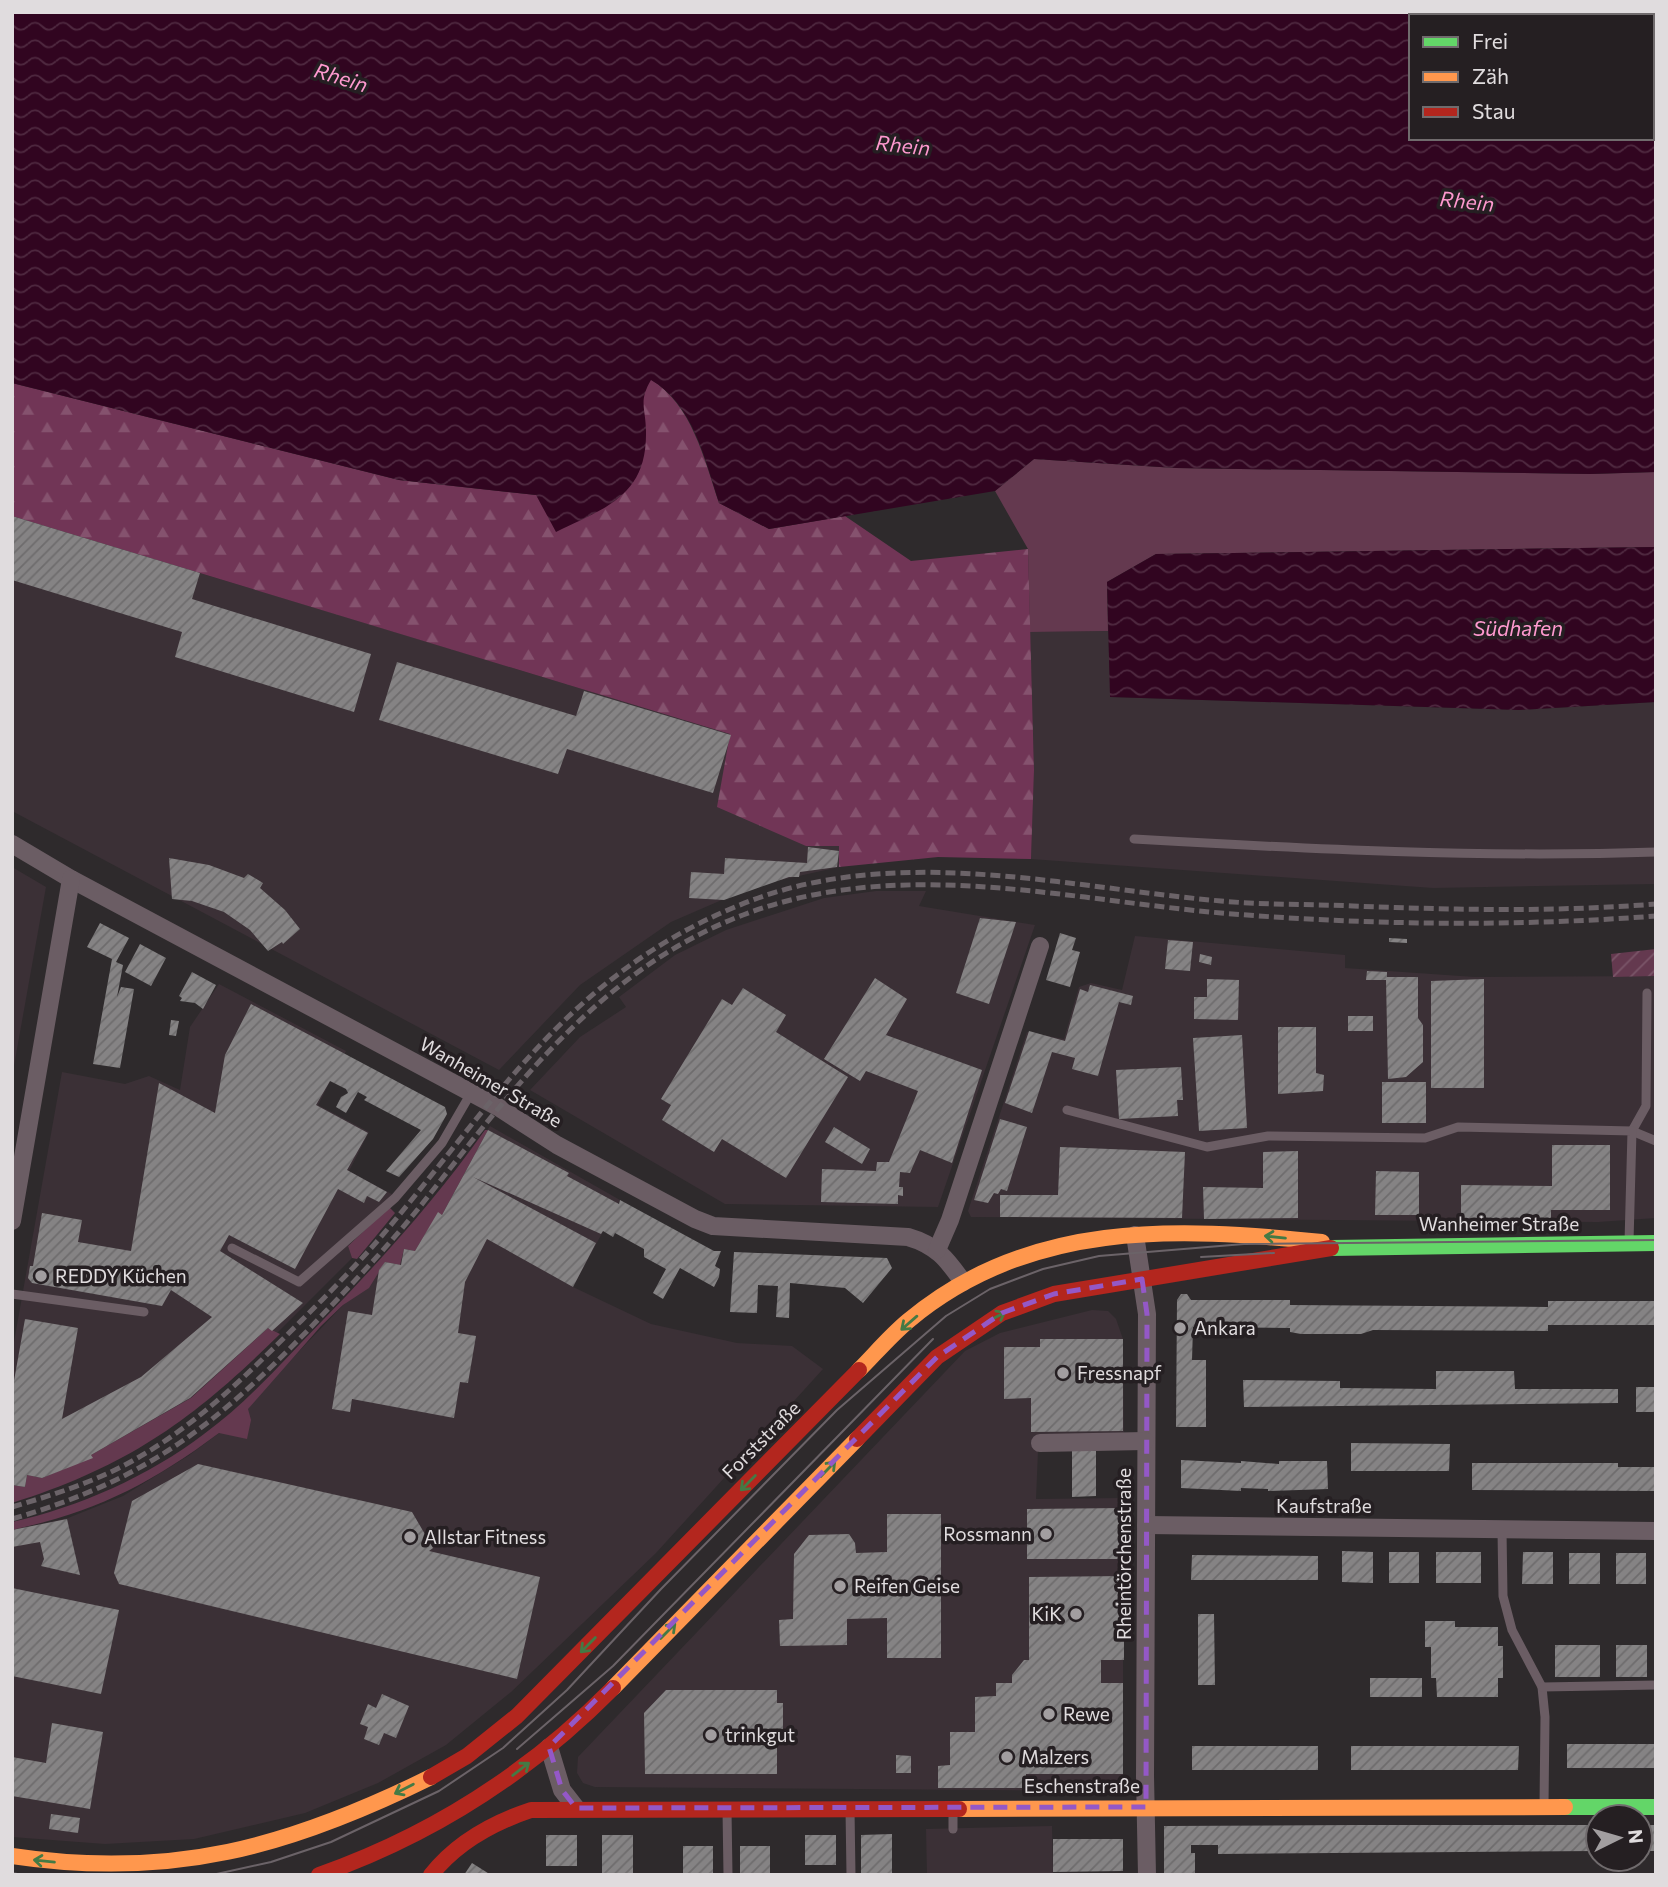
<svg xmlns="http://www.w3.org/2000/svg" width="1668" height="1887" viewBox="0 0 1668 1887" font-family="Commissioner,sans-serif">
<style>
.built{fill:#3b3036}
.grass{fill:#64394f}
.forest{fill:url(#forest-firs)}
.garden{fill:url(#garden-furrows)}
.water{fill:url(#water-waves);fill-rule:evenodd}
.building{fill:url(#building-hatch)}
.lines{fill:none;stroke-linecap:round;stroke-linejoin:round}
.lane{stroke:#6b5d64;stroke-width:9}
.street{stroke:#6b5d64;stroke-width:18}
.fast{stroke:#63d668;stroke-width:16}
.slow{stroke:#ff974d;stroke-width:16}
.jam{stroke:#b3261e;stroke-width:16}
.tram{stroke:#6b6368;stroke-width:2}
.rail{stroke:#6b6368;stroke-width:5;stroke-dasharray:10 5;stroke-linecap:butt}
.oneway{stroke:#447a45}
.marked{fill:none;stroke:#9458c7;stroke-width:5;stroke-dasharray:14 9;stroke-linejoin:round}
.poi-dot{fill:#a29ea0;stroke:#251f22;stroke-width:2.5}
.labels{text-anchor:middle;stroke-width:7;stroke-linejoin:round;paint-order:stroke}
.street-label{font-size:19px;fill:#e0dcde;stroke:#251f22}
.poi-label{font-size:19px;fill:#e0dcde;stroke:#251f22;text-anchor:start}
.water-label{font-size:21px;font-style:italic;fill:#fe99cf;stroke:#251f22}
</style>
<defs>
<pattern id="forest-firs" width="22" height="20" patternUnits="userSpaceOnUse" patternTransform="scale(1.75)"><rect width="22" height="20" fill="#713556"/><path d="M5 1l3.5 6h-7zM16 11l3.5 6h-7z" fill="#85526e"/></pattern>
<pattern id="garden-furrows" width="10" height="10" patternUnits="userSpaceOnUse" patternTransform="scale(1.75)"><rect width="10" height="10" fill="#64394f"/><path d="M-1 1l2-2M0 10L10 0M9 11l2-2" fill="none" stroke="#7a5568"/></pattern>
<pattern id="water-waves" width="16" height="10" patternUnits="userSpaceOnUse" patternTransform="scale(1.75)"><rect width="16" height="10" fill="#310520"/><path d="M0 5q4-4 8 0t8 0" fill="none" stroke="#4f2940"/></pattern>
<pattern id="building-hatch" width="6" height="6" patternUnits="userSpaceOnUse" patternTransform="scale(1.75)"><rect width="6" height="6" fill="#858384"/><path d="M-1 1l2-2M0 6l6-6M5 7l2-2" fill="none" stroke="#6e6c6d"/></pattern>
</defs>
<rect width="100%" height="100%" fill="#2e2a2c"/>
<g class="built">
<polygon points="12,516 731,734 806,846 839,846 839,867 754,886 671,922 580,985 499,1070 12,811"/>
<polygon points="1108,631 1111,697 1519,710 1656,702 1656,884 1433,888 1031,859 1034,766 1030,632"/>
<polygon points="12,867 46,887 12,1077"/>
<polygon points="876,891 926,891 919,906 1035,925 938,1207 725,1204 530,1090 580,1037 626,1007 619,997 675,955 726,930 824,898"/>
<polygon points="1135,936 1345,955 1345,968 1475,977 1656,976 1656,1218 1598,1222 971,1217 968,1211 1027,1032 1064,1039 1079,987 1091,983 1122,990"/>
<polygon points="219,984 346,1051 318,1105 369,1132 349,1171 399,1198 348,1245 352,1258 277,1333 271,1329 215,1385 110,1452 27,1490 12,1488 12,1353 62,1072 125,1084 149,1076 180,1090 190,1027"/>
<polygon points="490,1126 620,1200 573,1287 651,1324 737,1343 792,1346 823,1369 656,1553 511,1692 446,1745 378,1783 305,1813 194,1839 105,1844 12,1837 12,1530 68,1518 123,1496 188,1456 226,1428 429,1215"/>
<polygon points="1092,1310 1108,1311 1116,1319 1123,1339 1124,1449 1038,1451 1036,1499 1123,1498 1123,1787 1117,1791 595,1787 583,1783 577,1773 578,1757 965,1351 1000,1333"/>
<polygon points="1052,1826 1053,1875 927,1875 926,1829"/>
</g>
<g class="grass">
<polygon points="1034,459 1176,468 1590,474 1656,472 1656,547 1156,554 1107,582 1108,631 1030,632 1028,549 995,491"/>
<path d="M485,1130H488L442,1215L438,1213L415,1251L404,1249L400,1265L385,1262L369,1288L343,1305L321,1326L248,1409L251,1420L247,1439L219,1433C149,1485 97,1511 12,1530V1522C79,1507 149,1476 204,1434C248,1402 285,1359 323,1320C381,1260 437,1198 485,1130Z"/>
<polygon points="389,1207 395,1213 357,1259 352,1258 348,1246"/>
<path d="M268,1328L280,1334C194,1419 129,1466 12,1503V1485L25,1487L27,1475L42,1478L92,1457L91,1455L191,1398Z"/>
</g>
<path class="forest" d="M650,379C692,404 704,459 719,503L769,529L845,516L911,561L1028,549L1034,770L1031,859L938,857L839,867V846H806L717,807L730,734L12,516V383L399,480L536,495L646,432L641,398Z"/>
<polygon class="garden" points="1656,949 1656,976 1613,977 1611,954"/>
<g class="water">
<path d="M12,12H1656V472L1590,474L1176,468L1034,459L995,491L769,529L719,503C705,460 693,404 651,380C638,402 646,408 646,432C647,496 605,508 556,532L536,495L399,480L12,383ZM1411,16H1652V138H1411Z"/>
<polygon points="1656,547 1656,702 1519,710 1110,697 1107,582 1156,554"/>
</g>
<g class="building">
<polygon points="12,516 200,573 192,599 371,654 354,712 175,657 182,632 12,580"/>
<polygon points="397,662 576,716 584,691 731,735 713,793 567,749 558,774 379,720"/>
<polygon points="808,847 839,851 837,867 800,872 799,877 789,877 724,900 689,898 691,872 724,874 725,858 807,863"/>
<polygon points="169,858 209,865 244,878 248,874 263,883 260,888 285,910 300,929 283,944 282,942 268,951 250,930 224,912 192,901 172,899"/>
<polygon points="980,918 1016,922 989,1004 956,993"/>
<polygon points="100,923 129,938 116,962 123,965 117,997 121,987 134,989 120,1068 93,1064 112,959 87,947"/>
<polygon points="1060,933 1076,938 1072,950 1080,952 1070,987 1046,980"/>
<polygon points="1389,938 1407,939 1407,943 1389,942"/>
<polygon points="1168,940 1193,942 1190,971 1165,969"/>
<polygon points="140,944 166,958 151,986 125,972"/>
<polygon points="1200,954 1212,957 1211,965 1199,962"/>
<polygon points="1367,971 1387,972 1387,977 1418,977 1418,1018 1423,1025 1423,1062 1406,1077 1388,1079 1386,980 1366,980"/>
<polygon points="192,972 216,985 203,1009 195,1003 180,1001 182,998 179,996"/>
<polygon points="875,978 907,999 886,1035 982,1070 952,1163 920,1150 910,1173 900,1172 899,1187 903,1187 903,1196 898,1195 898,1204 821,1202 822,1169 876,1171 877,1162 889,1162 918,1091 866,1071 860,1081 824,1059"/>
<polygon points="1207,979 1239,980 1238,1020 1194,1019 1194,997 1207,997"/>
<polygon points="1484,979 1484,1088 1431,1088 1431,981"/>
<polygon points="1090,985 1133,996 1131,1005 1119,1002 1098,1076 1072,1069 1075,1058 1052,1052 1032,1113 1005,1103 1029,1031 1065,1041 1080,989 1088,992"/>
<polygon points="743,988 786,1015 776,1032 848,1077 786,1178 722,1139 714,1152 662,1120 671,1105 661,1099 722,999 732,1005"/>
<polygon points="251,1004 445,1107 447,1114 433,1139 399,1177 386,1171 421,1130 364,1100 367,1097 358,1092 346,1113 336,1107 341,1097 348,1093 346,1089 330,1081 316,1105 368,1133 347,1170 387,1192 379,1202 367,1196 364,1203 338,1189 295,1269 229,1235 220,1251 303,1303 272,1331 268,1328 190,1398 91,1455 93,1458 42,1478 27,1475 25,1487 12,1485 12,1392 25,1319 78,1328 62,1419 141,1377 212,1317 171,1290 162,1306 32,1283 28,1278 30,1266 33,1266 42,1213 82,1220 78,1242 131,1251 159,1083 215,1113 225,1055"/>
<rect x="1348" y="1016" width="25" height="15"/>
<polygon points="171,1020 179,1021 176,1036 169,1035"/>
<polygon points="1278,1027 1316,1027 1316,1073 1324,1075 1323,1091 1278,1094"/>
<polygon points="1242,1035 1247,1128 1199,1131 1193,1038"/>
<polygon points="1181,1067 1183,1100 1177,1100 1178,1116 1119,1119 1116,1070"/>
<rect x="1382" y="1082" width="44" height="41"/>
<polygon points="1000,1119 1027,1127 1007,1191 1001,1189 998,1194 994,1193 988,1203 974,1200"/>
<polygon points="834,1127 870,1149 862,1164 825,1142"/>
<polygon points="488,1130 569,1173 567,1176 619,1204 620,1200 714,1251 721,1251 715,1266 720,1269 719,1277 714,1287 680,1268 663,1299 653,1293 666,1269 644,1257 644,1249 615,1233 613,1237 603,1231 601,1234 473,1177 596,1243 573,1287 487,1239 465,1282 458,1333 476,1336 468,1383 460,1382 454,1418 352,1399 350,1412 332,1409 348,1311 372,1315 379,1270 385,1262 401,1265 404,1249 415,1251 438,1212 442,1215"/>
<polygon points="1552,1145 1610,1145 1610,1210 1551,1210 1551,1219 1461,1218 1461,1185 1552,1186"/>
<polygon points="1060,1147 1185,1152 1182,1218 1000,1217 1000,1195 1058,1195"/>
<polygon points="1298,1151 1298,1218 1204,1219 1203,1187 1263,1188 1263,1152"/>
<polygon points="1376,1171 1419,1172 1419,1215 1375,1215"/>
<polygon points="734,1252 887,1258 892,1268 863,1303 845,1288 790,1283 789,1318 776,1317 778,1286 758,1285 757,1313 730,1312"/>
<polygon points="1181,1294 1187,1294 1191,1300 1290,1300 1290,1305 1548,1307 1548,1301 1656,1301 1656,1325 1548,1325 1548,1331 1373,1330 1361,1334 1301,1334 1290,1332 1290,1328 1193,1327 1192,1360 1206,1360 1206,1427 1176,1427 1177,1300"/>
<polygon points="1040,1339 1123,1339 1123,1431 1031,1432 1031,1398 1004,1399 1004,1347 1040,1347"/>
<polygon points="1436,1371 1514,1371 1515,1389 1618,1389 1618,1403 1244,1407 1243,1380 1340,1381 1340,1388 1436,1389"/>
<rect x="1636" y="1387" width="20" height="25"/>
<polygon points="1351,1443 1450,1444 1449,1471 1351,1471"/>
<polygon points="1072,1451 1096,1451 1096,1496 1072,1497"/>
<polygon points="1181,1460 1241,1463 1241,1461 1279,1464 1279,1461 1327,1461 1328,1489 1268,1491 1268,1489 1241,1488 1241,1491 1181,1488"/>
<polygon points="1472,1463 1618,1463 1618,1467 1656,1467 1656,1491 1472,1490"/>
<polygon points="198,1464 412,1512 433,1548 429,1551 540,1577 517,1679 119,1584 114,1573 132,1501"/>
<polygon points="1123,1508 1123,1559 1027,1559 1027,1509"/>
<polygon points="887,1514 941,1514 941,1658 887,1658 887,1618 847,1619 847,1645 780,1646 779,1620 793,1619 794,1554 809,1535 849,1534 855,1543 856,1553 887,1552"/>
<polygon points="67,1519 80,1575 41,1566 44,1559 40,1542 12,1547 12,1530"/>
<polygon points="1342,1551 1373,1552 1373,1583 1342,1582"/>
<rect x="1389" y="1552" width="30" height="31"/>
<rect x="1436" y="1552" width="45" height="31"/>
<polygon points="1523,1552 1553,1552 1553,1584 1522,1584"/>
<rect x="1569" y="1553" width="31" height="31"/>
<rect x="1616" y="1553" width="30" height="31"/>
<polygon points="1192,1555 1318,1556 1318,1580 1191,1580"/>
<polygon points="1124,1576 1124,1660 1101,1660 1101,1683 1123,1683 1123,1774 1026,1774 1026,1788 938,1788 938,1766 950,1765 950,1732 975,1732 975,1697 996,1696 996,1683 1012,1683 1012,1675 1024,1660 1029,1660 1029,1577"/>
<polygon points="12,1588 119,1610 101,1694 12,1676"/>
<polygon points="1198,1614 1214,1614 1215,1685 1198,1685"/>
<polygon points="1425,1621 1455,1621 1455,1627 1498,1627 1498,1646 1503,1646 1503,1678 1498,1678 1498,1697 1437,1697 1436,1678 1431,1678 1431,1647 1425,1647"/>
<rect x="1555" y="1645" width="45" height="32"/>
<rect x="1616" y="1645" width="31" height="32"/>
<rect x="1370" y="1678" width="52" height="19"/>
<polygon points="666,1690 777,1690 777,1703 783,1703 783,1745 777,1745 777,1774 645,1774 644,1713"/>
<polygon points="382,1694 409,1706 396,1738 384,1733 379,1745 364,1739 368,1727 360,1724 368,1704 376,1708"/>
<polygon points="52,1723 103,1732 90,1809 12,1796 12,1757 46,1763"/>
<rect x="1567" y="1744" width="89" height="24"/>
<rect x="1192" y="1746" width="126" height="24"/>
<polygon points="1351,1746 1519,1746 1518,1770 1351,1770"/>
<polygon points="896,1755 911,1756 911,1773 896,1773"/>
<polygon points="51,1814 80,1818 78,1833 49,1829"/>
<polygon points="1361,1825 1598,1825 1598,1851 1218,1854 1218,1845 1191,1845 1191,1853 1195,1853 1195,1875 1164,1875 1164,1826"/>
<rect x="1640" y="1825" width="16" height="26"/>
<polygon points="892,1834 892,1875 861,1875 861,1835"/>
<rect x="546" y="1835" width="31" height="31"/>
<rect x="602" y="1835" width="31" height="40"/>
<rect x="805" y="1835" width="31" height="30"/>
<polygon points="1053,1839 1123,1839 1123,1871 1053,1872"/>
<rect x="683" y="1846" width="30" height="29"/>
<rect x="740" y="1846" width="30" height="29"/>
<polygon points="472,1863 491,1875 464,1875"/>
</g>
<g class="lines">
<g class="lane">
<path d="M1134,839C1308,849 1482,858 1656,852"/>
<polyline points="1647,993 1646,1106 1632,1131 1656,1141"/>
<polyline points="1067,1110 1207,1147 1268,1136 1425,1138 1458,1127 1632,1131 1629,1242"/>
<polyline points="232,1248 299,1282 395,1198 442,1143 471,1093"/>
<polyline points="12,1294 144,1312"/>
<polyline points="1502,1530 1503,1596 1512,1630 1542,1687 1545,1717 1544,1806"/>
<polyline points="1542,1687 1656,1685"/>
<polyline points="850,1809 851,1875"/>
<polyline points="727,1810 728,1875"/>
<polyline points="953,1829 953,1809"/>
</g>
<g class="street">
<path d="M12,844L71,879L498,1107L557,1145L695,1219L713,1226L908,1237C936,1245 947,1259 963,1282"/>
<polyline points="12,1221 71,879"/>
<polyline points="1135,1235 1147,1314 1145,1776 1147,1875"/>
<polyline points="937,1250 950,1220 1040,946"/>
<polyline points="1040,1443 1145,1441"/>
<polyline points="1146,1525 1656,1531"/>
<polyline points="549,1747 562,1790 576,1808"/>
</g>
<g class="fast">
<polyline points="1331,1248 1656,1243"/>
<polyline points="1565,1807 1656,1807"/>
</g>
<g class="slow">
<path d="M859,1370C875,1354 890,1336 908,1321C1028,1220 1175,1227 1322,1242"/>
<polyline points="613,1688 857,1439"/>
<polyline points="959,1809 1565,1807"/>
<path d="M12,1856C172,1880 289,1847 431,1777"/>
</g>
<g class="jam">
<polyline points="857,1439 937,1357 1002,1313 1054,1294 1331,1248"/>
<polyline points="431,1777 467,1756 517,1716 859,1370"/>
<path d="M319,1875C430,1836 530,1772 613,1688"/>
<path d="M431,1875C457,1842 492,1823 531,1810L959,1809"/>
</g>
<g class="tram">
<polyline points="1201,1257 1274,1253"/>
<polyline points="517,1749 613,1666 933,1339"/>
<polyline points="12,1873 23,1875"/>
<polyline points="212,1875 271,1862 331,1842 439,1791 503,1748 567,1690 661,1589 837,1410 946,1316 990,1289 1043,1269 1099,1256 1244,1244 1656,1240"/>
</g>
<g class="rail">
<path d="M12,1507C49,1496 85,1485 119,1468C188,1433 241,1381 295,1327C324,1298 353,1269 380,1238C493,1105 565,978 735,907C889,841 1061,887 1221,901C1265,905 1309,904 1353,906C1454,910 1555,912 1656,904"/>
<path d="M12,1519C146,1480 215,1426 310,1328C347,1289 384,1251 418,1209C511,1092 598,970 743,915C898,856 1062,899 1221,913C1364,925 1512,927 1656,916"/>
</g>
</g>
<defs><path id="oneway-shaft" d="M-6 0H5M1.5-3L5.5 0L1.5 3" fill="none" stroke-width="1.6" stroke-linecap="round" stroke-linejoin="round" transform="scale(1.75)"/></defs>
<g class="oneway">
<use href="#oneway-shaft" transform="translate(1275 1237) rotate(-174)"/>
<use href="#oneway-shaft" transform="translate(996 1317) rotate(-28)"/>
<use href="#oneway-shaft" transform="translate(909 1323) rotate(139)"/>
<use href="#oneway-shaft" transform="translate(828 1469) rotate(-46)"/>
<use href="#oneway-shaft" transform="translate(748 1483) rotate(135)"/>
<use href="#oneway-shaft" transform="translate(668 1631) rotate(-45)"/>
<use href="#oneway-shaft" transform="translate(588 1645) rotate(135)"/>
<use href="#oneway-shaft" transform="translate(521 1769) rotate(-38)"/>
<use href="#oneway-shaft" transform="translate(404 1789) rotate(153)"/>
<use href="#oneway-shaft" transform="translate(44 1861) rotate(-174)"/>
</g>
<path class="marked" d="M1142,1279L1147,1314L1146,1807L576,1808L562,1790L549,1747L937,1357L1002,1313L1054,1294Z"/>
<g class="poi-dot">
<circle cx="41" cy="1276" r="7"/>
<circle cx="1180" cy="1328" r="7"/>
<circle cx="1063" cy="1373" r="7"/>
<circle cx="1046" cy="1534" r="7"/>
<circle cx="410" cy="1537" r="7"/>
<circle cx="840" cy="1586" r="7"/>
<circle cx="1076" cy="1614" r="7"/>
<circle cx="1049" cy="1714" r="7"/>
<circle cx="711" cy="1735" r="7"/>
<circle cx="1007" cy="1757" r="7"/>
</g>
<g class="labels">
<g class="street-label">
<text transform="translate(491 1082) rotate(30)" y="7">Wanheimer Straße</text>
<text x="1499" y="1231">Wanheimer Straße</text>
<text transform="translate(761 1440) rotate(-45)" y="7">Forststraße</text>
<text x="1324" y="1513">Kaufstraße</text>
<text transform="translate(1124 1554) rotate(-90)" y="7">Rheintörchenstraße</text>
<text x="1082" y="1793">Eschenstraße</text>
</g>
<g class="poi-label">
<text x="55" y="1283">REDDY Küchen</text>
<text x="1194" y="1335">Ankara</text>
<text x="1077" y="1380">Fressnapf</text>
<text x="1032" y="1541" text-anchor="end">Rossmann</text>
<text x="424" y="1544">Allstar Fitness</text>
<text x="854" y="1593">Reifen Geise</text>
<text x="1062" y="1621" text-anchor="end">KiK</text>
<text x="1063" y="1721">Rewe</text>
<text x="725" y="1742">trinkgut</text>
<text x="1021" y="1764">Malzers</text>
</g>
<g class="water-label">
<text transform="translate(341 78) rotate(17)" y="7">Rhein</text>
<text transform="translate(903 146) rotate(6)" y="7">Rhein</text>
<text transform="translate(1467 202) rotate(6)" y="7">Rhein</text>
<text x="1518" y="636">Südhafen</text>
</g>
</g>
<rect width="1668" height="1887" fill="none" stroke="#e0dcde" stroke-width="28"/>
<rect x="1409" y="14" width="245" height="126" fill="#251f22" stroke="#706b6d" stroke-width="2"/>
<rect x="1423" y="37" width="35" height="10" fill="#63d668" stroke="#706b6d" stroke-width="2"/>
<text x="1472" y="49" font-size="21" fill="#e0dcde">Frei</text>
<rect x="1423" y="72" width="35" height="10" fill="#ff974d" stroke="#706b6d" stroke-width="2"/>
<text x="1472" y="84" font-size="21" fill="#e0dcde">Zäh</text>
<rect x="1423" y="107" width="35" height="10" fill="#b3261e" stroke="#706b6d" stroke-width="2"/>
<text x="1472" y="119" font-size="21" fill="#e0dcde">Stau</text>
<g transform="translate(1619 1838) rotate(85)"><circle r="33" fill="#251f22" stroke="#706b6d" stroke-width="2"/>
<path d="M0-5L12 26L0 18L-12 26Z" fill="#a29ea0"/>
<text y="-10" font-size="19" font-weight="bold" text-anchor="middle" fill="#e0dcde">N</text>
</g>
</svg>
